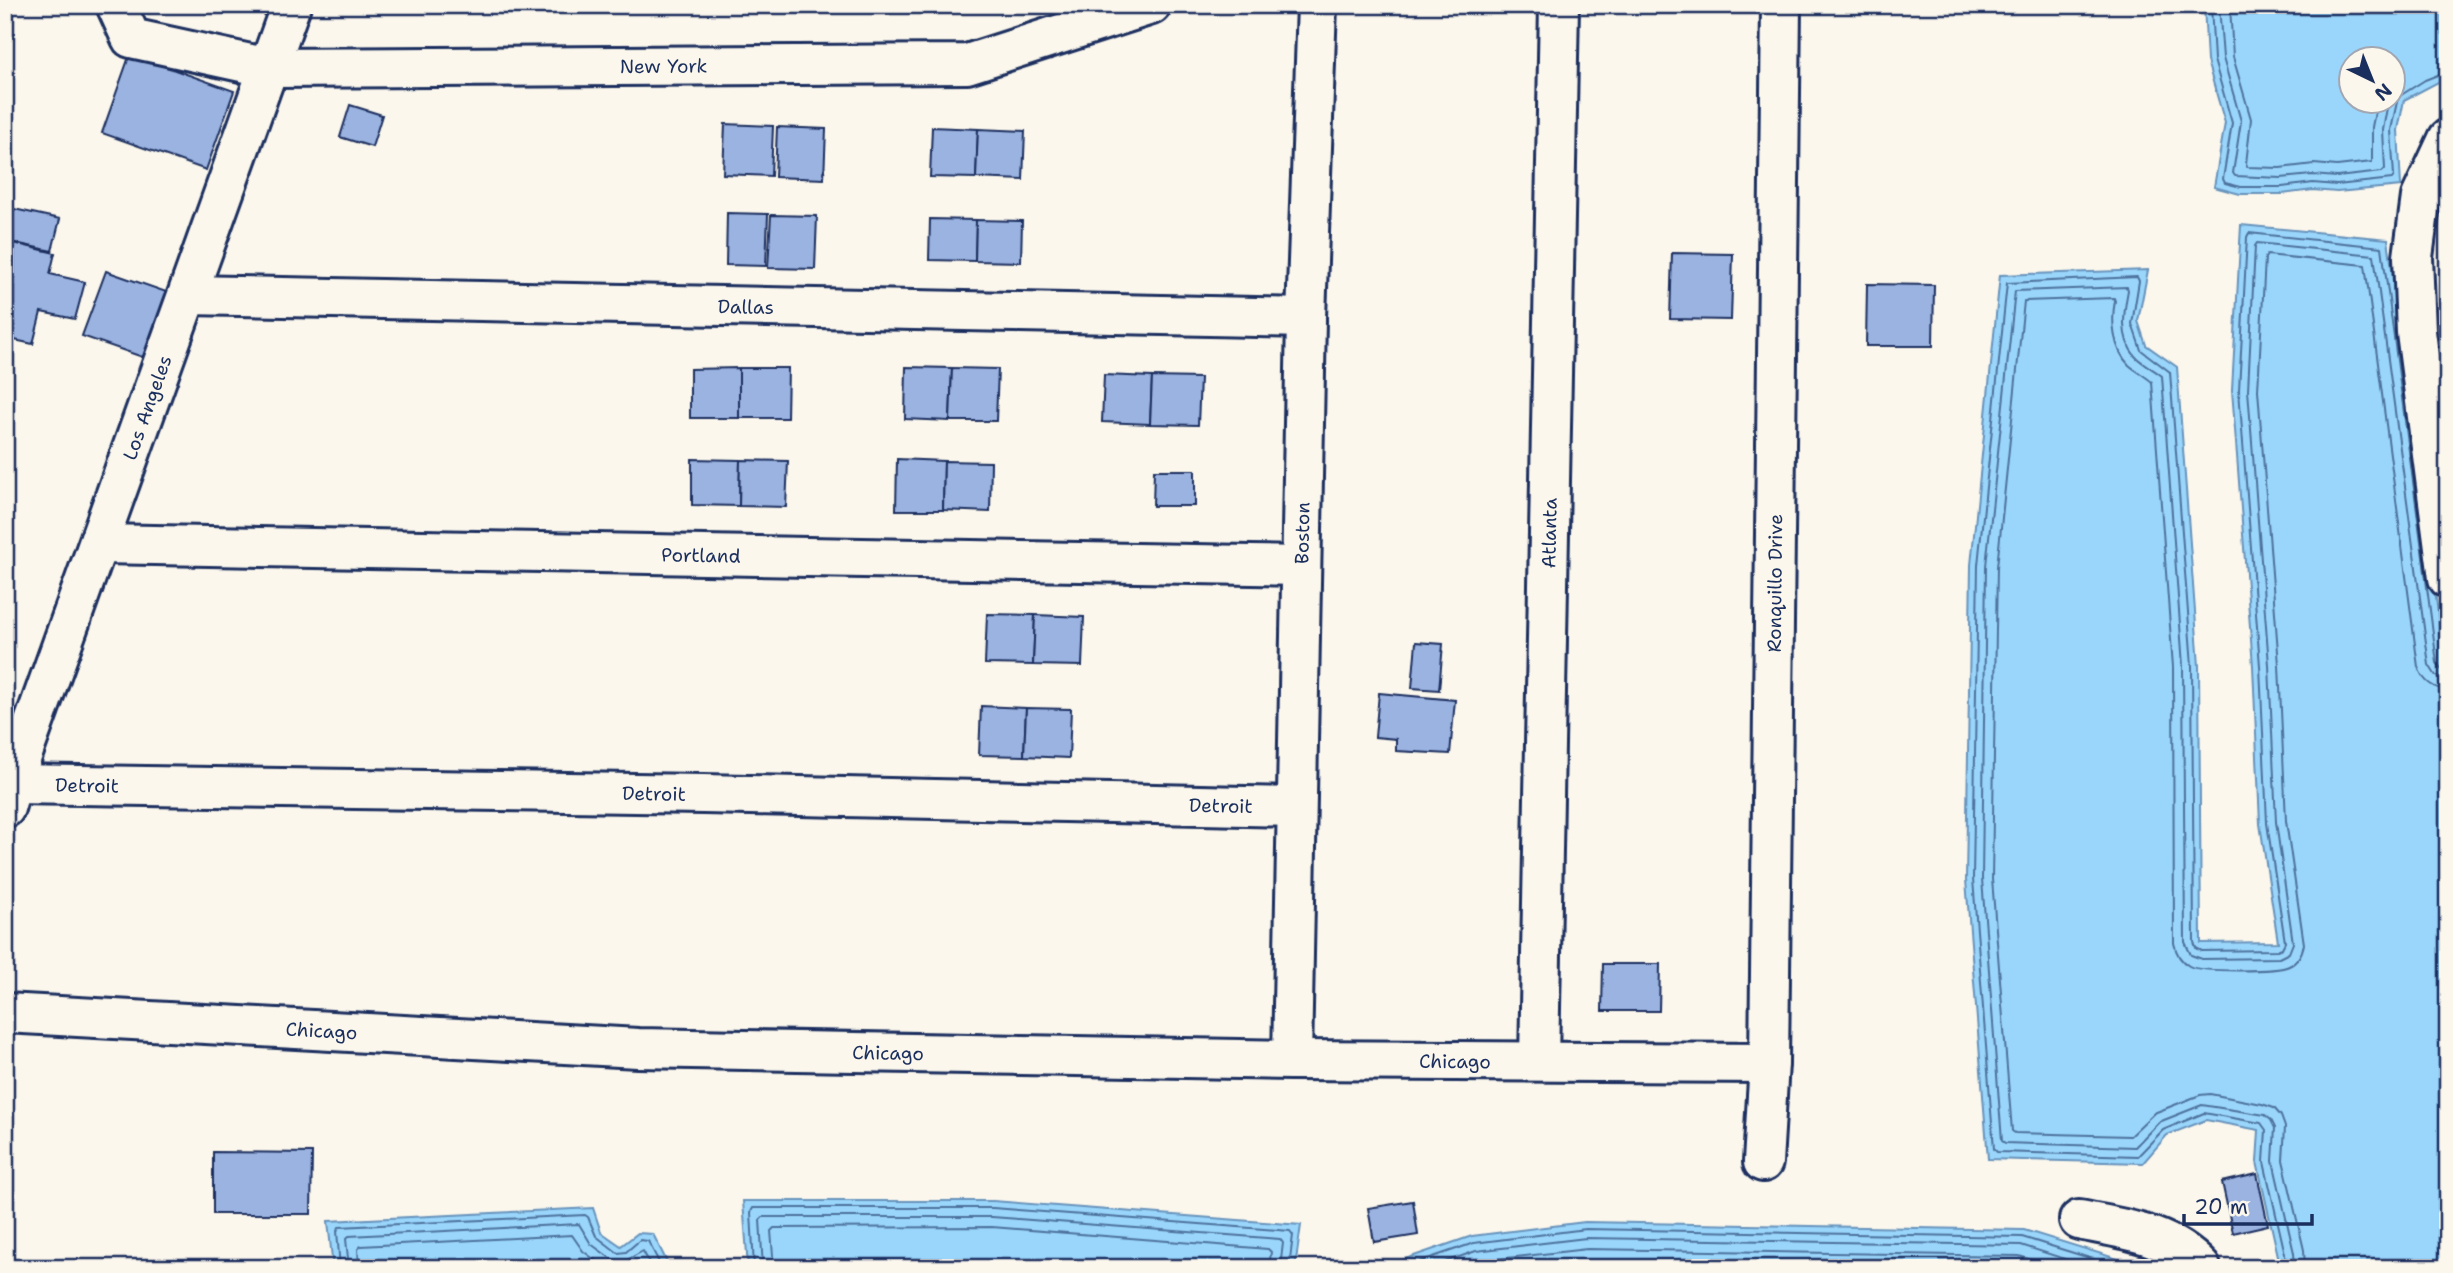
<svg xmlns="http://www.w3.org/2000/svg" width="2453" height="1273" viewBox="0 0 2453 1273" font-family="'Shantell Sans',sans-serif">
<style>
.water{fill:#9ad6fb;stroke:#6793bc;stroke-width:2;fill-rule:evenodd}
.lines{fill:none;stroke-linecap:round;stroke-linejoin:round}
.shore{stroke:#4e729d;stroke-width:2}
.building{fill:#9bb3e0;stroke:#1b2f5e;stroke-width:2}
.street-casing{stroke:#1b2f5e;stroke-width:44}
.street{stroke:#fbf7ec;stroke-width:38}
.labels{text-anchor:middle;stroke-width:5;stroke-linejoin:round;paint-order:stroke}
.street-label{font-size:19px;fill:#1b2f5e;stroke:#fbf7ec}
</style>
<rect width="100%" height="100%" fill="#fbf7ec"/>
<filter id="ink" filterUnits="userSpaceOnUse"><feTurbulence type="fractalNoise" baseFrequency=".0143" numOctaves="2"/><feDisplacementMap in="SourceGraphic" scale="14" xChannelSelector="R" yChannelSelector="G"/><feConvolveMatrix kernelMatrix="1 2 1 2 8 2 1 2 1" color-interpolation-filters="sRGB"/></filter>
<g filter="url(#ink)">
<g class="water">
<path d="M2204,5H2448V77L2404,100L2398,130L2401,186L2337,192L2313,190L2282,194H2240L2214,187L2225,123L2207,61ZM2352,60H2394V102H2352Z"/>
<polygon points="2241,225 2388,239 2448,688 2448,1268 2279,1268 2278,1256 2257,1162 2259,1130 2206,1120 2167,1135 2143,1163 1988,1159 1966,880 1971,565 2000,275 2148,270 2138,321 2146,345 2177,367 2199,666 2201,943 2278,942 2260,824 2253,666 2232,390"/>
<polygon points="743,1201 993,1201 1301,1225 1295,1268 748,1268"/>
<polygon points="593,1208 601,1232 621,1246 638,1233 653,1234 670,1268 333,1268 328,1221"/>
<polygon points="1585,1222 2024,1230 2131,1263 2133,1268 1379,1268 1472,1236"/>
</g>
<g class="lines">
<g class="shore">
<polyline points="2211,5 2214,60 2232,123 2223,179 2225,183 2241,187 2282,187 2313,183 2337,185 2392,179 2394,176 2391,130 2398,97 2425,80 2448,71"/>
<polyline points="2219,5 2223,58 2241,121 2233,173 2235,176 2281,178 2312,175 2337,177 2382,172 2385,169 2383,130 2388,102"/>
<polyline points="2230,5 2233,57 2251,119 2246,164 2247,167 2280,168 2314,164 2337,166 2372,162 2372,127 2377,102"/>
<polyline points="340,1268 337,1231 339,1227 585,1215 588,1217 596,1236 618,1253 626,1252 640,1240 648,1241 662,1268"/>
<polyline points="349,1268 346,1239 349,1236 579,1224 591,1244 613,1260 625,1261 643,1251 652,1268"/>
<polyline points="359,1268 358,1249 361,1246 572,1235 583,1251 606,1268"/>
<polyline points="754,1268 751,1212 753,1208 993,1208 1290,1231 1293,1235 1289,1268"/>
<polyline points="763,1268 760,1220 763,1217 992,1217 1280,1239 1283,1243 1280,1268"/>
<polyline points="774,1268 771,1231 774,1228 992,1227 1268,1249 1271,1252 1269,1268"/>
<polyline points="1401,1268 1474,1243 1586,1229 2022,1237 2122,1268"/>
<polyline points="1428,1268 1476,1251 1586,1238 2021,1245 2093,1268"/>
<polyline points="1460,1268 1479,1261 1587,1249 2019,1256 2058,1268"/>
<polyline points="2286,1268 2285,1254 2264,1162 2266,1130 2261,1123 2204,1113 2163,1130 2138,1156 1997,1152 1994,1149 1973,879 1978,565 2007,283 2137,277 2139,281 2132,324 2141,350 2170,372 2192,666 2194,942 2196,948 2202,951 2277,950 2282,948 2285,942 2267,823 2260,666 2239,390 2247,237 2249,233 2382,247 2437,663 2441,669 2448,670"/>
<path d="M2295,1268L2294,1253L2273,1161L2275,1128L2271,1120L2265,1115L2202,1105L2159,1122L2135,1147L2005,1143L2002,1141L1982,879L1986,566L2015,291L2127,287L2128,290C2124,311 2119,337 2135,356C2142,364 2154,369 2162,376L2183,666L2185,942L2191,955L2202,959L2279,958L2289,953L2293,943L2276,822L2269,665L2248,390L2255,246L2257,243L2374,255L2429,665L2436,676L2448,679"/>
<path d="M2305,1268L2304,1250L2283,1160L2285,1127L2281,1116L2274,1108L2262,1104L2210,1094L2200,1095L2154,1113L2130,1136L2015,1133L2012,1131L1992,879L1997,567L2024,301L2114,298L2115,301C2111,321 2113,349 2129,365C2136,371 2145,376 2152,382L2173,667L2174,943C2176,953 2180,961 2189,966C2199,972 2278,972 2289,966C2298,962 2302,954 2304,944L2286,821L2279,665L2258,390L2265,258L2267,255L2365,265L2418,667C2423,681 2433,689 2448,690"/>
</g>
</g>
<g class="building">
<polygon points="130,54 234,91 206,170 102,133"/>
<polygon points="350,105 382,115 372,147 340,137"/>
<polygon points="725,124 773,126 771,176 723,174"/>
<polygon points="777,127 826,129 824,179 775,177"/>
<polygon points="932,127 978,129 976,178 930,177"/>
<polygon points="978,129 1025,131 1023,180 976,178"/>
<polygon points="14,209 60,219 52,251 6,241"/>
<polygon points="727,213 768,214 766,266 726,265"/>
<polygon points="771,215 817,216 815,269 768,268"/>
<polygon points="930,219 976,220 975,261 929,260"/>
<polygon points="976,220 1022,221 1021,262 975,261"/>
<polygon points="5,241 55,253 50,274 85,282 75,319 41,312 33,344 5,338"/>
<polygon points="1672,253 1733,254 1731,320 1670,319"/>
<polygon points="106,271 175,295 151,360 82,336"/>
<polygon points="1867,284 1934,285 1933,346 1866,346"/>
<polygon points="906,367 952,368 950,421 905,419"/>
<polygon points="739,368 788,368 787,418 739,418"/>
<polygon points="739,368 739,418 690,418 690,369"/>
<polygon points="952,368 998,369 996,421 950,421"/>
<polygon points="1104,375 1152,377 1150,424 1102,422"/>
<polygon points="1152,377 1200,378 1198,425 1150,424"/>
<polygon points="692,459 740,460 739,506 692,505"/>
<polygon points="897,459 944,461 943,510 896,510"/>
<polygon points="740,460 788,461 786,507 739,506"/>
<polygon points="944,461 991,462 990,512 943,510"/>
<polygon points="1154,470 1195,470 1195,506 1153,506"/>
<polygon points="987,614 1035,615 1033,665 985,664"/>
<polygon points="1035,615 1084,617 1082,666 1033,665"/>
<polygon points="1416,642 1443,644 1439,690 1412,688"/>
<polygon points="1379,693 1455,700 1450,754 1396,751 1396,739 1375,737"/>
<polygon points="981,706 1026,708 1024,756 979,755"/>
<polygon points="1026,708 1071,709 1069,758 1024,756"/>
<polygon points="1603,964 1660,964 1659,1011 1602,1011"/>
<polygon points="213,1152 312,1153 311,1214 213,1214"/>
<polygon points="2257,1174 2268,1225 2233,1233 2222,1182"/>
<polygon points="1413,1201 1418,1235 1374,1242 1368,1208"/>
</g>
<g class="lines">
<defs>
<g id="street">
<path id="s1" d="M116,5L131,38L269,68L967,64L1151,5"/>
<polyline points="2448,139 2421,197 2413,257 2416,332 2448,578"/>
<path id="s2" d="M188,295L1306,318"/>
<path id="s3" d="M99,544L1301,566"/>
<path id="s4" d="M12,784L703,794L1296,807"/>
<path id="s5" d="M5,808L12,784L291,5"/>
<path id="s6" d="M5,1013L638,1048L1292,1060L1769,1063"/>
<path id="s7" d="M1292,1060L1306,318L1317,5"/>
<path id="s8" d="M1539,1061L1559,5"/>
<path id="s9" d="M1763,1162L1769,1063L1781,5"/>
<path d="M2079,1220C2124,1229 2168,1233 2201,1268"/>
</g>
</defs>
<use href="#street" class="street-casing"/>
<use href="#street" class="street"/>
</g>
</g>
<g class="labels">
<g class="street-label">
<text dy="7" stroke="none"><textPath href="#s1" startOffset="572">New York</textPath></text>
<text dy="7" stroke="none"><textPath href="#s2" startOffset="558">Dallas</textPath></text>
<text dy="7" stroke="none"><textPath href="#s5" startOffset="425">Los Angeles</textPath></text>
<text dy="7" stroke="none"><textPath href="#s7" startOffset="527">Boston</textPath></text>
<text dy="7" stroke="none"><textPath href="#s8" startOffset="528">Atlanta</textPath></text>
<text dy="7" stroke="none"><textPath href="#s3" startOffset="602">Portland</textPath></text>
<text dy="7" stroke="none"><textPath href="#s9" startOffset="579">Ronquillo Drive</textPath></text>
<text dy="7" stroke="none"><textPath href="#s4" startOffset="75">Detroit</textPath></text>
<text dy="7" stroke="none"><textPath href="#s4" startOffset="642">Detroit</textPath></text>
<text dy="7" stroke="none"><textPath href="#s4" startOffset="1209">Detroit</textPath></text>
<text dy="7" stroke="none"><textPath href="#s6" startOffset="317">Chicago</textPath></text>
<text dy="7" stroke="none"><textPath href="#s6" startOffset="884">Chicago</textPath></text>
<text dy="7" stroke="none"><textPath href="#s6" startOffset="1451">Chicago</textPath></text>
</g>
</g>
<rect width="2453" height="1273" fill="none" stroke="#fbf7ec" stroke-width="28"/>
<rect x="14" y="14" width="2425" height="1245" fill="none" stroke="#1b2f5e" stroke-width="2.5" filter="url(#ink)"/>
<g transform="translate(2372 80) rotate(137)"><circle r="33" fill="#fbf7ec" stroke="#a1a7b3" stroke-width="2"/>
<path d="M0-5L12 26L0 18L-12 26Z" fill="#1b2f5e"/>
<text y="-10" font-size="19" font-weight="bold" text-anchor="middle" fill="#1b2f5e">N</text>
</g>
<path d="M2184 1214v10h128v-10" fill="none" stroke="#1b2f5e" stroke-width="3.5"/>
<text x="2194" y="1214" font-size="21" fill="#1b2f5e" stroke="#fbf7ec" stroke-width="5" paint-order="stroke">20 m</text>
</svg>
